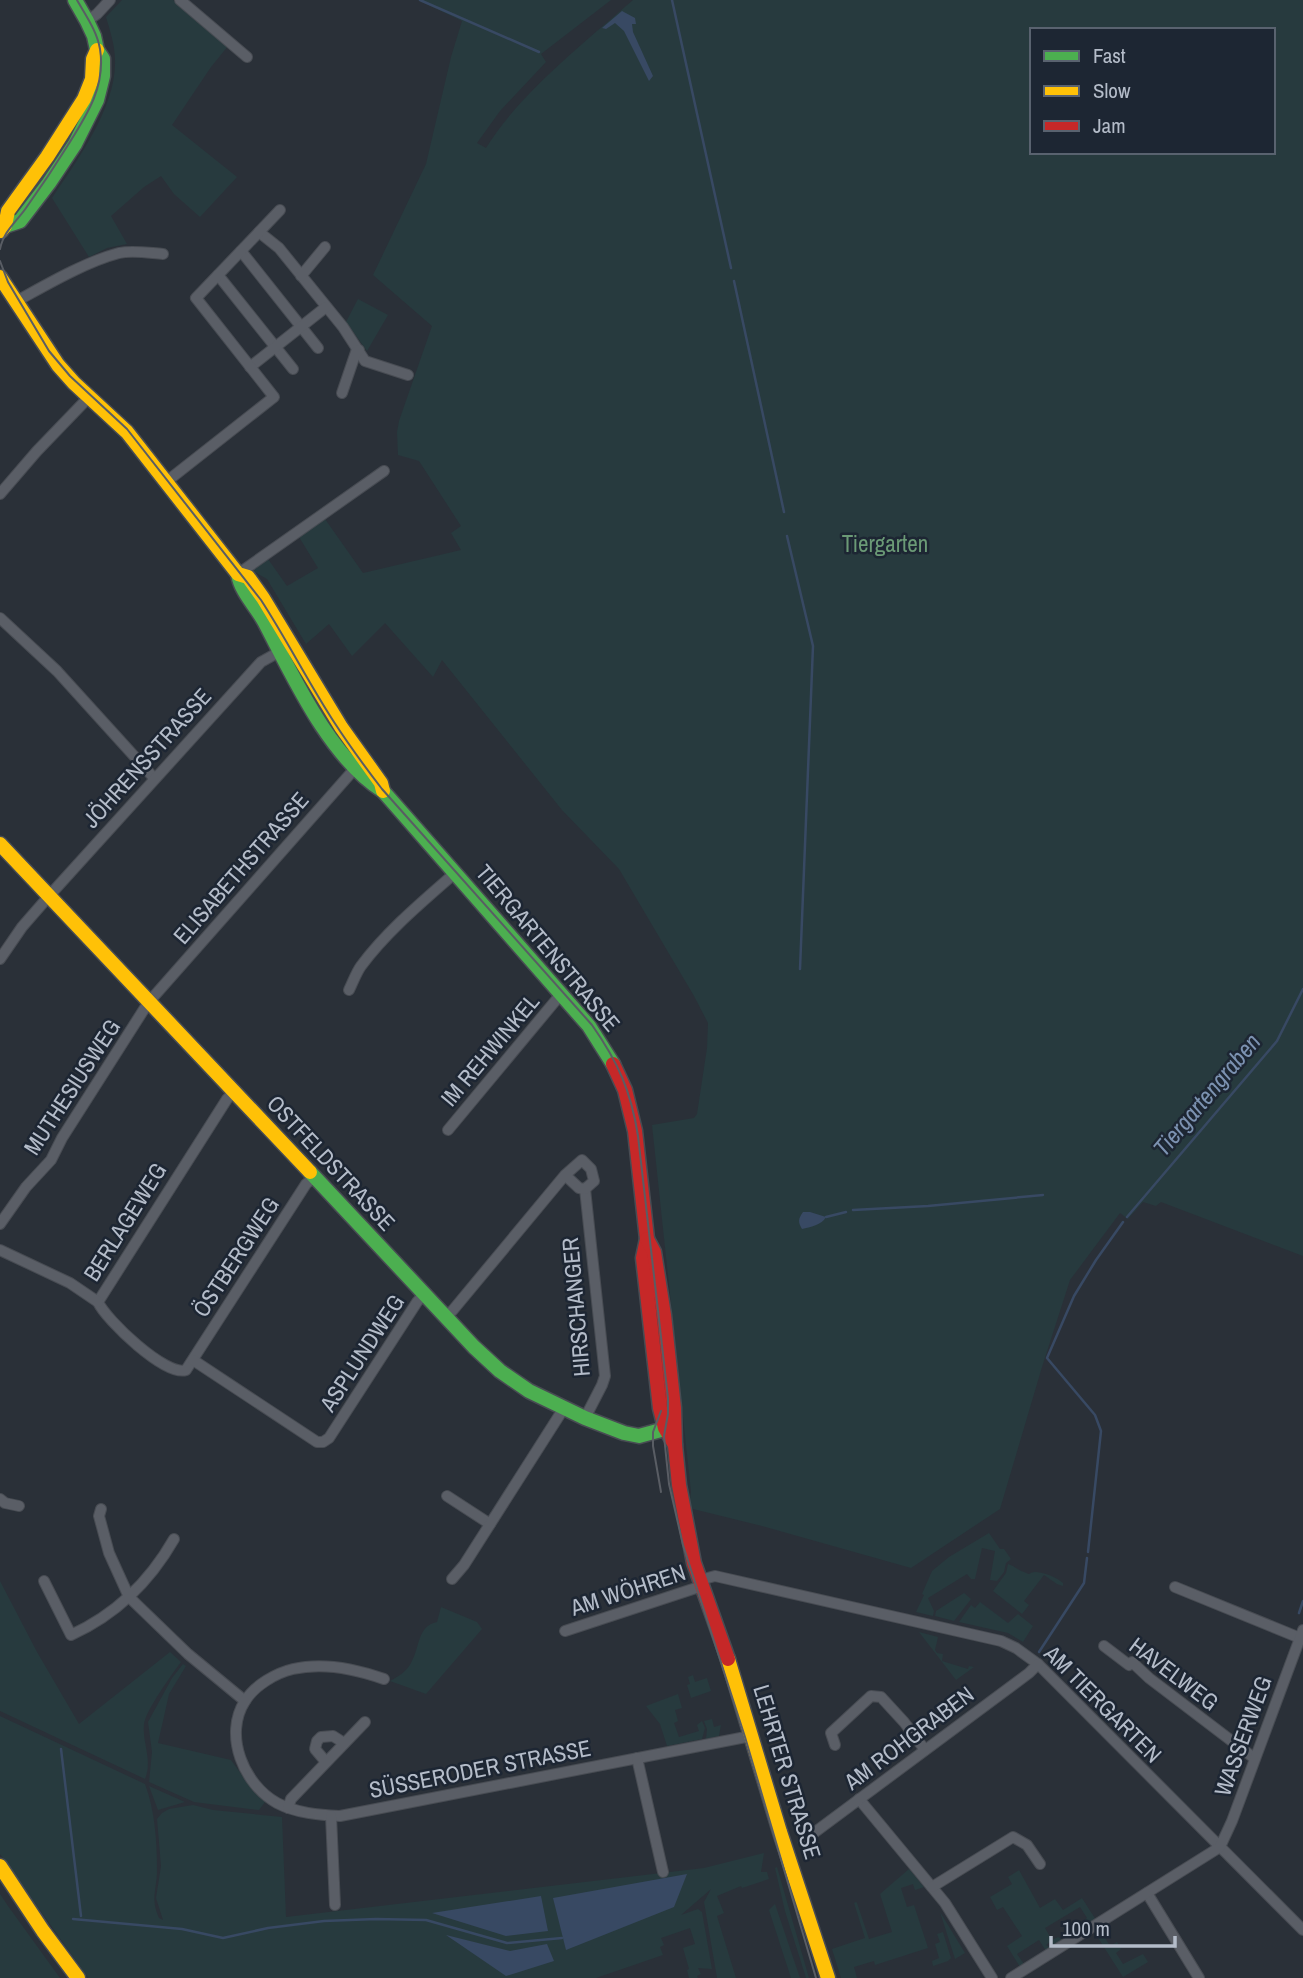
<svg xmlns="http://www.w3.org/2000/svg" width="1303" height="1978" viewBox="0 0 1303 1978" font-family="'Archivo Narrow',sans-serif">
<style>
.green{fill:#273a3e;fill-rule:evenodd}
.water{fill:#384963}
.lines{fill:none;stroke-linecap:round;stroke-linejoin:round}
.stream{stroke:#384963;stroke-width:2.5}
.street-casing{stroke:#484c53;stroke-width:12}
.fast-casing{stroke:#484c53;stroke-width:17}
.slow-casing{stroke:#484c53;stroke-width:17}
.jam-casing{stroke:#484c53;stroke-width:17}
.street{stroke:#5a5e66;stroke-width:10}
.fast{stroke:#4caf50;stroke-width:14}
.slow{stroke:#ffc107;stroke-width:14}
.jam{stroke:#c62828;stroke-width:14}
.tram{stroke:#595d64;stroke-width:2}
.labels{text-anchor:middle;stroke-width:5;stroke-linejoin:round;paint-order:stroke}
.park-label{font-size:23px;fill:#6b9a76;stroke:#1d2633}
.street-label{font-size:23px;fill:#b4bcc9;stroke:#1d2633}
.water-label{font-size:24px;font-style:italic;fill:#7c92b1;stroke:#1d2633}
</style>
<rect width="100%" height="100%" fill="#2a3038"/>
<g class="green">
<path d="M122,0H173L228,46L211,67L172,125L237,177L200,217L174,194L161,176L144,187L111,216L127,244L107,248L89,257L52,198C77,161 117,106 115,60C115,45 110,31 106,17Z"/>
<path d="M418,0H611L541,54L546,62L500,111L477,143L486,148C520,93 584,43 633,0H1303V1256L1161,1202L1156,1206L1143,1202L1128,1219L1120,1213L1070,1280L1042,1367L1000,1509L911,1568L762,1526L689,1508L691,1492L652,1125L694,1118L697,1114L707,1048L708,1023L694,996L619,869L562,810L442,660L433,677L385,623L352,656L329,624L306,644L267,579L251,570L268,559L287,586L318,568L299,537L325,519L363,573L461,550L451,533L461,526L419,461L398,455L397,432L399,421L432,326L373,275L426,164L451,57L462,21ZM1032,30H1273V152H1032Z"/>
<polygon points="358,299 388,315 367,351 346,322"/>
<polygon points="989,1533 1000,1549 1004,1549 1011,1559 1006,1563 1004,1572 997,1581 990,1580 995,1551 982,1548 975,1579 971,1579 967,1574 928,1598 934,1611 933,1616 916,1612 924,1595 922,1594 932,1571 949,1557"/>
<path d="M1008,1564C1014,1566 1018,1570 1024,1572C1033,1576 1026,1573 1035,1572C1044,1572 1056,1577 1063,1583V1586L1057,1584L1044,1575L1024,1601L1029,1605L1022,1614L993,1591L1006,1573Z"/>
<path d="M0,1581L37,1652L79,1724L170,1652L181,1662C172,1674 146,1710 144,1724C142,1742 153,1761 145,1779L0,1711Z"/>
<polygon points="964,1593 971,1599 954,1621 935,1616 936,1611"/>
<polygon points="980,1602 1008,1623 1018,1614 1033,1626 1023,1642 1008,1633 959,1622 971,1605 975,1608"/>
<path d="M441,1607L477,1622L482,1629L426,1694L390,1681C399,1676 406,1672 411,1663C420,1648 417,1626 437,1622Z"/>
<polygon points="919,1632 938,1637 935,1650 937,1653 943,1654 942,1661 968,1669 969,1666 974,1667 956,1680"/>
<polygon points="183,1664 186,1666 169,1694 158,1743 231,1760 255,1793 265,1802 259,1810 194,1802 149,1782 152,1752 148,1722 172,1678"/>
<polygon points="693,1675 695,1682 707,1678 711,1691 691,1698 687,1685 690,1684 688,1677"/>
<polygon points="678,1694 682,1708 675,1710 678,1721 674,1723 679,1737 699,1731 697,1725 702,1721 705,1728 702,1739 667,1746 660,1724 646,1706"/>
<path d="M0,1716L145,1784C155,1811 157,1841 157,1870C157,1890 150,1898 159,1918L163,1920L156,1898L161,1866L157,1819L162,1813L169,1809L193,1805L213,1810L282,1817L286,1917L704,1868L764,1853L761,1872H767L769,1879L742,1888L741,1886L717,1896L724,1913L717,1916L736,1978H717L704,1902L711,1889L681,1915L698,1909L702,1912L712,1969L698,1968L701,1974L697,1976L698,1978H689L687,1970L689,1969L683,1948L695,1944L690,1928L661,1938L664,1945L660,1947L663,1955L596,1978H88L0,1854Z"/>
<polygon points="712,1719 714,1727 721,1725 719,1736 706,1739 707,1729 704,1721"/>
<polygon points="149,1786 185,1802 158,1810"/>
<polygon points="777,1867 809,1978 806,1978 785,1911 775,1868"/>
<polygon points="909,1869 924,1887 915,1890 913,1884 901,1888 907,1907 914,1905 928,1948 875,1965 874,1961 854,1967 857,1978 841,1978 832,1949 865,1938 854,1903 856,1902 857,1903 869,1939 892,1932 880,1894"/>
<polygon points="1019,1870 1040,1908 1055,1899 1063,1910 1082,1898 1096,1920 1083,1928 1082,1922 1087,1918 1080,1907 1045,1928 1052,1940 1058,1937 1063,1940 1053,1947 1050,1942 1046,1945 1051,1948 1046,1951 1039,1940 1017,1954 1024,1964 1020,1967 1007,1946 1022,1936 1003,1907 997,1910 990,1897 1012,1884 1008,1877"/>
<polygon points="0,1894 8,1906 60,1978 0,1978"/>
<polygon points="775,1904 800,1978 791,1978 769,1910"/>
<polygon points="940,1912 965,1953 955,1959"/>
<polygon points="1100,1930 1110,1946 1117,1942 1121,1949 1116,1953 1123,1964 1143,1954 1148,1962 1123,1977 1095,1933"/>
<polygon points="943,1932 951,1958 948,1961 933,1966 932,1961 939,1958 935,1944 940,1942 937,1934"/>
</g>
<g class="water">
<polygon points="622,11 635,18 636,24 632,24 633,32 653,76 649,81 624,31 615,23 606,29 602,28"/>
<path d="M803,1212H810L826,1217C822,1225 810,1227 802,1229C798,1222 798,1219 803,1212Z"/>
<polygon points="687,1874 674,1907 566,1950 553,1898"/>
<polygon points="541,1896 548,1931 506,1936 432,1913"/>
<polygon points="446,1935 510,1951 547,1944 554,1961 506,1976"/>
</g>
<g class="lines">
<g class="stream">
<polyline points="420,0 539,52"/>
<polyline points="672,0 731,268"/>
<polyline points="734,281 784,512"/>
<polyline points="787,536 813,646 800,969"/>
<polyline points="853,1210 928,1206 1043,1195"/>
<polyline points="826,1217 846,1212"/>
<polyline points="1127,1217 1277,1041 1303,989"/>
<polyline points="1088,1552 1101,1431 1095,1415 1047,1358 1074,1296 1096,1260 1123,1222"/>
<polyline points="1299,1613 1303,1601"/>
<polyline points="1039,1652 1084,1583 1087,1558"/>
<polyline points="61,1749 81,1916"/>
<polyline points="73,1919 182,1929 223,1938 268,1928 324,1921 376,1919 426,1920 507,1943 562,1938"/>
</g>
<defs>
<g id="street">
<polyline points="180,0 247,57"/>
<polyline points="87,21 97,14 110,0"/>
<polyline points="259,232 279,248 343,327 365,361 408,375"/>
<polyline points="241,251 318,348"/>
<polyline points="218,275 293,369"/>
<polyline points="301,276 325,247"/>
<path d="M15,302C46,285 85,262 119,253C133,250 149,253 163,254"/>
<polyline points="250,367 326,307"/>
<polyline points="342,393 356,352 359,350"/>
<polyline points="166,482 274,397 196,298 280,210"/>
<polyline points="0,494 37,451 89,397"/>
<polyline points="238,574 384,471"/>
<polyline points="0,618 57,671 154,778"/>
<polyline points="0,959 22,927 49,896 261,662 279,652"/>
<path d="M349,990C353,982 356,973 361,966C387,931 422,902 455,873"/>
<path d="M234,1092L227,1099L98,1302C106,1320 166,1377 186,1370L306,1184L313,1178"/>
<polyline points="448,1130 561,994"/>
<polyline points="585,1189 605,1376 602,1385 585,1418"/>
<polyline points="0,1224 26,1187 51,1160 62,1138 148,1003 358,765"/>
<polyline points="0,1250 70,1283 98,1302"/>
<polyline points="446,1317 453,1310 565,1175 582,1160 591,1169 594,1181 585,1189 579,1188 565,1175"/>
<polyline points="193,1360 317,1442 323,1442 329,1438 417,1302 424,1294"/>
<polyline points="447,1496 490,1524"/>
<polyline points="0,1499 5,1503 19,1506"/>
<polyline points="101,1509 99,1516 109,1553 129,1597 188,1654 245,1701"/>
<polyline points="452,1579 464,1565 564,1408"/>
<polyline points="700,1580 715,1576 1001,1641 1016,1648 1038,1664 1303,1930"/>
<path d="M44,1581L71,1635C115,1615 150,1581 174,1539"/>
<polyline points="1175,1587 1300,1638"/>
<polyline points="565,1631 702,1586"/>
<polyline points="1104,1646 1129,1665 1132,1662 1149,1678 1254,1758"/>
<path d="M384,1679C356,1669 323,1662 293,1669C276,1673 255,1685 245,1701C223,1735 244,1785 277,1803C296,1813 319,1815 340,1816L751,1736"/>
<polyline points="835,1745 831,1733 871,1696 881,1697 904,1722 925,1750"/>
<polyline points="637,1758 663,1872"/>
<polyline points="326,1762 315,1749 317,1741 321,1737 333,1736 344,1743"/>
<polyline points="859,1799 945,1903 992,1978"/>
<polyline points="288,1808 291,1799 365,1722"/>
<polyline points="331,1816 335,1905"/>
<polyline points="803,1841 1029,1673 1038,1664"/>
<polyline points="932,1887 1013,1837 1027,1845 1040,1864"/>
<polyline points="1147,1893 1199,1978"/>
<polyline points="1011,1978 1220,1847 1232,1821 1303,1630"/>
</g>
<g id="fast">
<polyline points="5,226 20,221 49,183 75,144 97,100 103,76 103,59 97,50 94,36 87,21 75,0"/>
<path d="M238,574C241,592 255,605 264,621C293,676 329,757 383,791L589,1026L613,1064"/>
<polyline points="310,1172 474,1347 500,1371 529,1391 585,1418 624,1433 639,1436 672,1427"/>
</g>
<g id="slow">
<polyline points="1,231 5,226 8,211 47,157 84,99 92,79 93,59 97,50"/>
<polyline points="0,277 58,365 74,383 127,432 238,574 248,577 263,598 341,727 381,783 383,791"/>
<polyline points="0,844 310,1172"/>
<polyline points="728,1659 780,1832 828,1978"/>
<polyline points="0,1866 43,1931 78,1978"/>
</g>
<g id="jam">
<polyline points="613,1064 625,1090 635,1131 647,1239 643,1258 660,1408 665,1428 675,1445"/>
<polyline points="647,1239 654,1252 664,1315 674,1408 675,1445 679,1485 694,1563 728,1659"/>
</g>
</defs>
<use href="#street" class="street-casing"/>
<use href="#fast" class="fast-casing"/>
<use href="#slow" class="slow-casing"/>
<use href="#jam" class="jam-casing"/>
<use href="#street" class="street"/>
<use href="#fast" class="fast"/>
<use href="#slow" class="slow"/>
<use href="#jam" class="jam"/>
<g class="tram">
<path d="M0,249C3,232 17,221 26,208C41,187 55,166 68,145C87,115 106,86 100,49C97,31 86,16 77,0"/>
<path d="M0,261L8,282L49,351L70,376L127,429L261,600C287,640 308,682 334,722C349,745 365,767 382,789L592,1025C618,1062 631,1091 638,1136L668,1398V1414L664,1436L669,1484L683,1545L745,1737L816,1978"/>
<polyline points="661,1492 653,1446 653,1432 661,1411"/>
</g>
</g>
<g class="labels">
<g class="park-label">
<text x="885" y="552">Tiergarten</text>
</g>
<g class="street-label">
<text transform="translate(147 758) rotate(-48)" y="8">JÖHRENSSTRASSE</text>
<text transform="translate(241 868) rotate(-49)" y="8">ELISABETHSTRASSE</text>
<text transform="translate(548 948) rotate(50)" y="8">TIERGARTENSTRASSE</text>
<text transform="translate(490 1050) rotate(-50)" y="8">IM REHWINKEL</text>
<text transform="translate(72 1087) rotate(-57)" y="8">MUTHESIUSWEG</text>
<text transform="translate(331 1163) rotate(47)" y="8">OSTFELDSTRASSE</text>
<text transform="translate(125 1222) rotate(-58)" y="8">BERLAGEWEG</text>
<text transform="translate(236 1257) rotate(-57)" y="8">ÖSTBERGWEG</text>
<text transform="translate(576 1307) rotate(-95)" y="8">HIRSCHANGER</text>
<text transform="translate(362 1353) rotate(-57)" y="8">ASPLUNDWEG</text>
<text transform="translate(628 1590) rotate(-18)" y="8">AM WÖHREN</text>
<text transform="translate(1174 1674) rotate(37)" y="8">HAVELWEG</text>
<text transform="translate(1103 1704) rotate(45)" y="8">AM TIERGARTEN</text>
<text transform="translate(1243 1736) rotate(-70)" y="8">WASSERWEG</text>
<text transform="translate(909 1738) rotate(-37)" y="8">AM ROHGRABEN</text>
<text transform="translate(480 1769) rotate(-11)" y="8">SÜSSERODER STRASSE</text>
<text transform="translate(787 1772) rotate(73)" y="8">LEHRTER STRASSE</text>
</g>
<g class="water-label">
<text transform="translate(1207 1095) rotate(-50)" y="8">Tiergartengraben</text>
</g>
</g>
<rect x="1030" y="28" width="245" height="126" fill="#1d2633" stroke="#59626f" stroke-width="2"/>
<rect x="1044" y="51" width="35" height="10" fill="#4caf50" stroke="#59626f" stroke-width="2"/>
<text x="1093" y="63" font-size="21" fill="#b4bcc9">Fast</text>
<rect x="1044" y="86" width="35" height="10" fill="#ffc107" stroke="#59626f" stroke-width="2"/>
<text x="1093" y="98" font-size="21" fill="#b4bcc9">Slow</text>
<rect x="1044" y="121" width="35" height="10" fill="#c62828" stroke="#59626f" stroke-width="2"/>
<text x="1093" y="133" font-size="21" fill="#b4bcc9">Jam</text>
<path d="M1051 1936v10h124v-10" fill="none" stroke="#b4bcc9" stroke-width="3.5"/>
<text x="1062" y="1936" font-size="21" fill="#b4bcc9" stroke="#1d2633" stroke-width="5" paint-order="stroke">100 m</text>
</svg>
